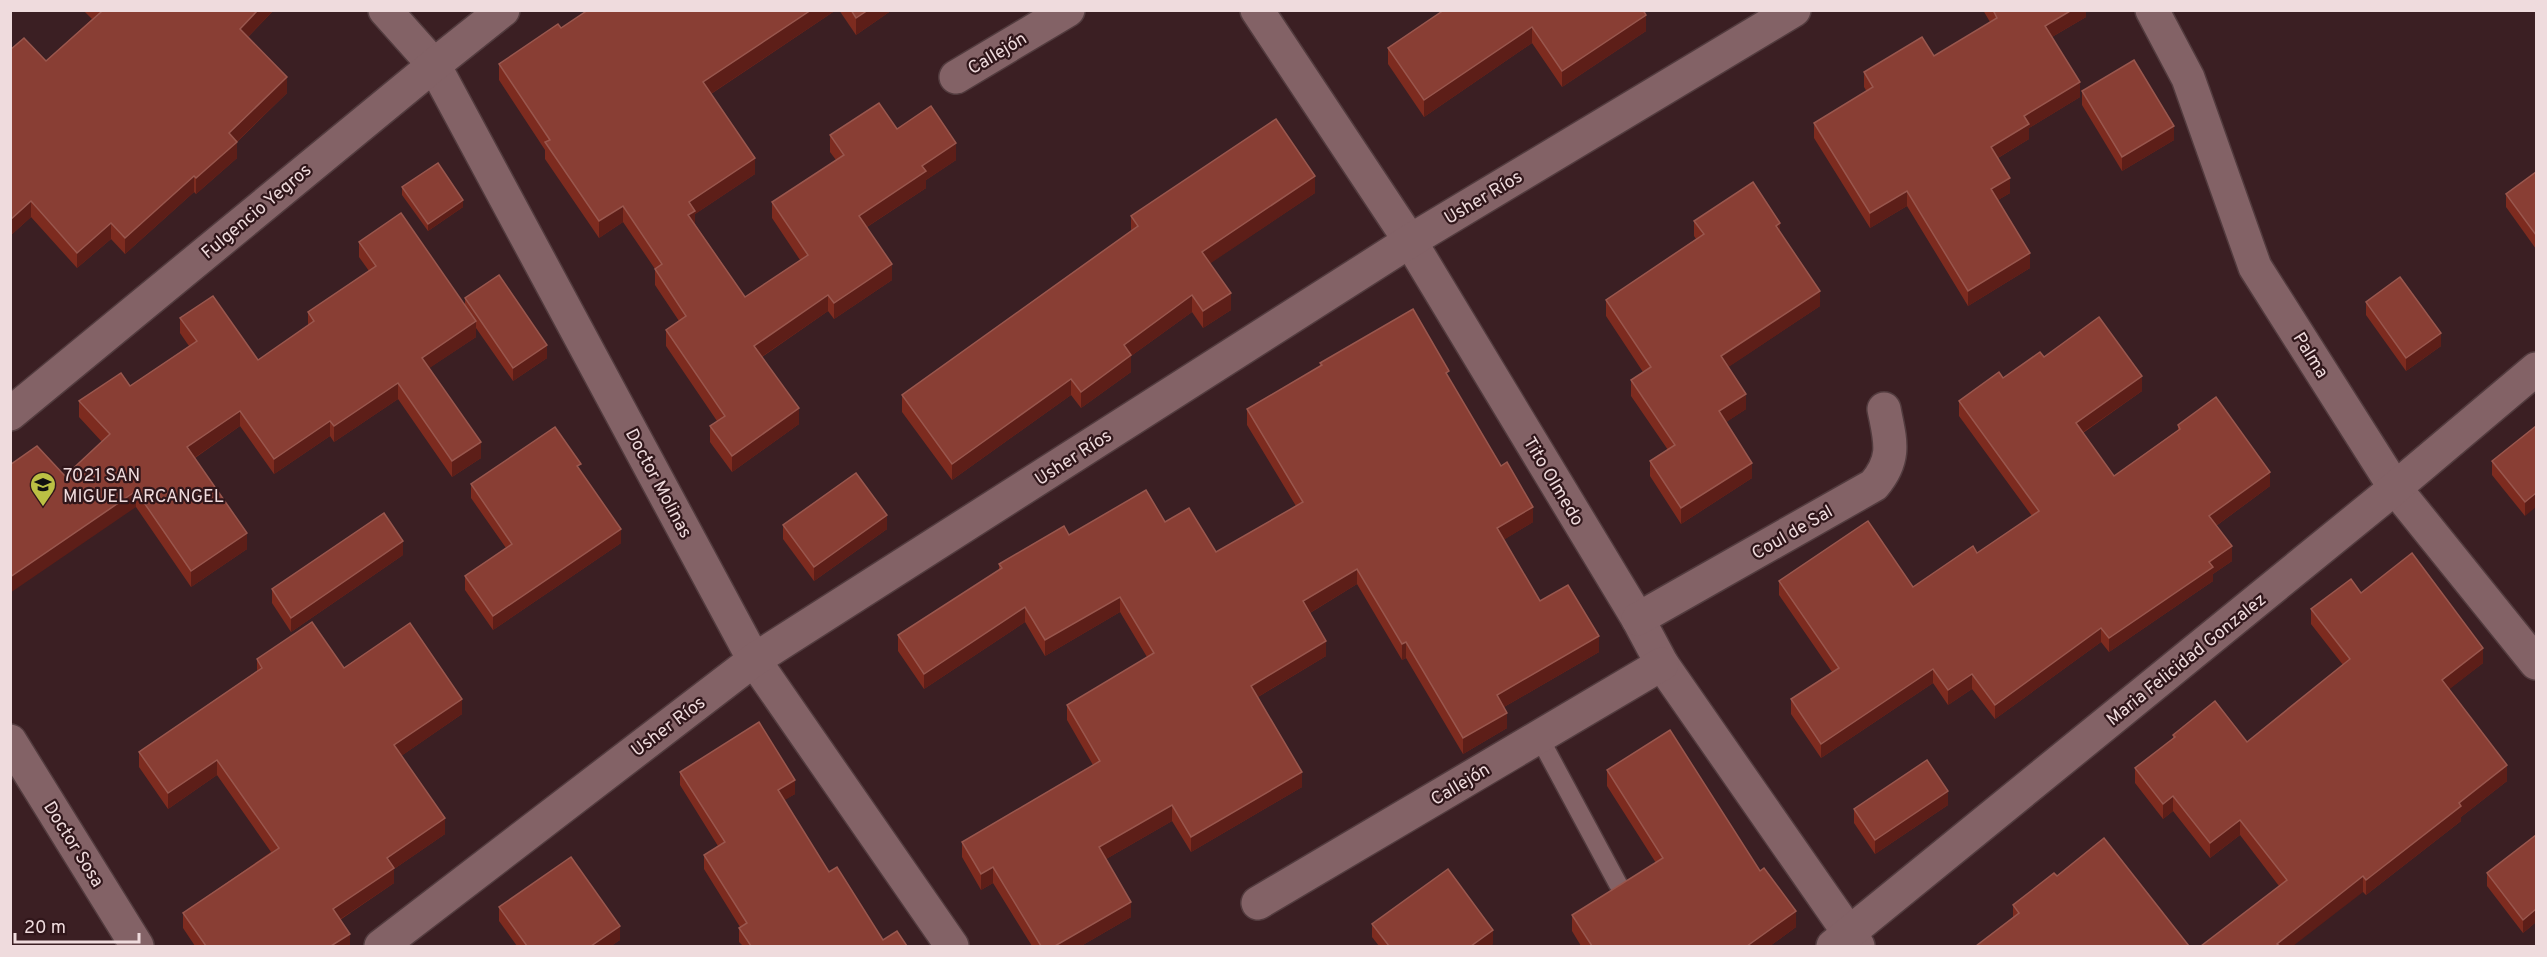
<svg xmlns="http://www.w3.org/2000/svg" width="2547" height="957" viewBox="0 0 2547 957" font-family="Overpass,sans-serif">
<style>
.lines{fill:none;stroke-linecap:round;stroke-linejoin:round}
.service-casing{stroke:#523b3e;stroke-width:21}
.minor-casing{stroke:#523b3e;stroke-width:36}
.tertiary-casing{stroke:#523b3e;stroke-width:36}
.service{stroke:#836266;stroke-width:18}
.minor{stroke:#836266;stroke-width:33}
.tertiary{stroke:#836266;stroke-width:33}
.wall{fill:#7d2b1f}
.shaded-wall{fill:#5d1e18}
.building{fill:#893e34;stroke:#99574e;stroke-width:1.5}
.labels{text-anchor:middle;stroke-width:4.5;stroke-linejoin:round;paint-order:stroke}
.street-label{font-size:18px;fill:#efdbdd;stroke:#30161a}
.poi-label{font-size:18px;fill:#efdbdd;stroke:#30161a;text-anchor:start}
</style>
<rect width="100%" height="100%" fill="#3b1f23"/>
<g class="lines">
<defs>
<polyline id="service" points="1539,737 1618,884"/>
<g id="minor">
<polyline points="385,10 434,65 754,660 952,946"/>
<polyline points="1257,10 1410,241 1638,619 1662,664 1858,946"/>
<polyline points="2152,10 2188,78 2255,267 2395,488 2536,663"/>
<polyline points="956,77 1068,10"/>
<path d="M1638,619L1874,485C1897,458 1890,440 1884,409"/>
<polyline points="1258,903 1662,664"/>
<polyline points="381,946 754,660 1410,241 1794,10"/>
<polyline points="1833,946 2395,488 2536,369"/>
</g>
<g id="tertiary">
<polyline points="10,414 434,65 503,10"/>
<polyline points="10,741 137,946"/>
</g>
</defs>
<use href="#service" class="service-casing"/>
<use href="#minor" class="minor-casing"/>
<use href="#tertiary" class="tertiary-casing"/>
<use href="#service" class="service"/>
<use href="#minor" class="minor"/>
<use href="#tertiary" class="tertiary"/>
</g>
<g class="wall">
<polygon points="83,10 274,10 248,37 287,93 237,142 237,158 196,194 194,192 125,254 111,239 77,268 31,217 10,236 10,50 46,61 92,19"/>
<polygon points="588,10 836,10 711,94 755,174 695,214 695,224 745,297 800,260 772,218 772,202 836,160 830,152 830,135 897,129 956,160 926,180 926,188 867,227 892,280 834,319 828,311 762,357 799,424 732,472 710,442 710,426 717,421 666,346 666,330 679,321 655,285 655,269 623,222 599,238 545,159 545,150 499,80 499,64 561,28"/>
<polygon points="839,10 892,10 856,35"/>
<polygon points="1444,10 1646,31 1562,87 1532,43 1424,117 1388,64 1388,48"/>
<polygon points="1983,10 2086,10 2086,17 2052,37 2080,97 2029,128 2029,139 1998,158 2010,193 1998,200 2030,268 1968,306 1907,206 1870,228 1814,138 1814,123 1867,92 1864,87 1864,72 1934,56 1990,22"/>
<polygon points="2082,91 2174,140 2122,171 2082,105"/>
<polygon points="2536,172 2536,249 2506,207 2506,194"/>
<polygon points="402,187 463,207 428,231 402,195"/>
<polygon points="1315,193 1210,263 1231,310 1203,328 1192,312 1131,356 1131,372 1081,408 1071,395 952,480 902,412 902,395 1131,231 1131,216"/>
<polygon points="1694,221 1780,233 1820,306 1728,367 1746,409 1726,422 1752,478 1681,524 1650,476 1650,461 1668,450 1631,396 1631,380 1643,372 1606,316 1606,300 1696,239 1694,236"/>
<polygon points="359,242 465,306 465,298 547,358 513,381 476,328 476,337 429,368 481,458 452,477 398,399 334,442 330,436 274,474 240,426 195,458 247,549 191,587 136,507 65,476 102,442 79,417 79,401 130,386 189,346 180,333 180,318 258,360 308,326 308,312 369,271 359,257"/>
<polygon points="2366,302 2441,346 2406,371 2366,315"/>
<polygon points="2044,357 2142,391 2083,433 2114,476 2178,430 2178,425 2270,486 2216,526 2232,561 2213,574 2213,581 2109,652 2101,642 1995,719 1972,689 1948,705 1933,683 1821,758 1791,714 1791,699 1832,672 1779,595 1779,581 1913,587 1977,553 2032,516 1959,416 1959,401"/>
<polygon points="1320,363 1449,378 1533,522 1503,540 1540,601 1599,652 1504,707 1507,728 1463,754 1406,658 1402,660 1357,584 1310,613 1326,656 1258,697 1302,787 1191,852 1172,821 1106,859 1131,917 1081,946 1032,946 993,883 981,890 962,857 962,842 1093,765 1067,720 1067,705 1147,657 1120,612 1045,656 1025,622 924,689 898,651 898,635 999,570 999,564 1069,535 1165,522 1216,552 1296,506 1247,425 1247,409 1320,366"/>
<polygon points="2536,426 2525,516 2492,475 2492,461"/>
<polygon points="581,472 621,543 493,630 465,590 465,576 506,548 471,498 471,484"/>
<polygon points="783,525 887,529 814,581 783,539"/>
<polygon points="403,555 291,632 272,603 272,589"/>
<polygon points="2361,593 2483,663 2449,689 2507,781 2461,817 2461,821 2366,895 2363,892 2279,886 2240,835 2210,858 2173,811 2163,819 2135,783 2135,768 2173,739 2173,735 2247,742 2343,665 2311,624 2311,609"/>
<polygon points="257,659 344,668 462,714 401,756 445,834 394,869 394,883 340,920 350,946 195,946 183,928 183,913 271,852 217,775 168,809 139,767 139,752 257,671"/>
<polygon points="1607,770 1796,927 1770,946 1581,946 1572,931 1572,915 1656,863 1607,786"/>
<polygon points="680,772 795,794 784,800 829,872 883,940 907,946 743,946 739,942 739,928 740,927 704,869 704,855 718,846 680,785"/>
<polygon points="1948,805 1875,854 1854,823 1854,809"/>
<polygon points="2536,835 2536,922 2523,933 2487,886 2487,873"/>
<polygon points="2057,876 2189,946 2013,917 2013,905"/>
<polygon points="499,907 620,940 611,946 517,946 499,921"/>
<polygon points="1372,924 1493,944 1489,946 1379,946 1372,937"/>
</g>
<g class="shaded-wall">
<polygon points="258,10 274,10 240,45 240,29"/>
<polygon points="811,10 836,10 703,99 703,82"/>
<polygon points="868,10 892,10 856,35 856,18"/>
<polygon points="2072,10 2086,10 2086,17 2045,41 2045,26"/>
<polygon points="1646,15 1646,31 1562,87 1562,71"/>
<polygon points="1532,27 1532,43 1424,117 1424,100"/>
<polygon points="287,77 287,93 229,149 229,133"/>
<polygon points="2080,82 2080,97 2029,128 2029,139 1991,162 1991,147 2024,116"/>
<polygon points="2174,126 2174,140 2122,171 2122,157"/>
<polygon points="237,142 237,158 196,194 196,178"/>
<polygon points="956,143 956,160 926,180 926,188 859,232 859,216 922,166"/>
<polygon points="755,158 755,174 695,214 695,227 688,231 689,202"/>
<polygon points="194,176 194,192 125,254 125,238"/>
<polygon points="1315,176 1315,193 1202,269 1202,252"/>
<polygon points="2010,178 2010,193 1991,204 1991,189"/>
<polygon points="1907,191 1907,206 1870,228 1870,213"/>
<polygon points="463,200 463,207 428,231 428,224"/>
<polygon points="31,201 31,217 10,236 10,220"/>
<polygon points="623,206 623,222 599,238 599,221"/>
<polygon points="111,223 111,239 77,268 77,253"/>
<polygon points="1780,223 1780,238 1776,226"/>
<polygon points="2030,253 2030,268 1968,306 1968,291"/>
<polygon points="892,264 892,280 834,319 834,303"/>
<polygon points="1820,291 1820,306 1721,372 1721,356"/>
<polygon points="1231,293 1231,310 1203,328 1203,311"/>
<polygon points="828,295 828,311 754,362 754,346"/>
<polygon points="1192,295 1192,312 1131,356 1131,372 1081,408 1081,392 1124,345"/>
<polygon points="476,321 476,337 422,373 422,358"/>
<polygon points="2441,333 2441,346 2406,371 2406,358"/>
<polygon points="547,345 547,358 513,381 513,368"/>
<polygon points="2142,376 2142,391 2076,437 2076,423"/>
<polygon points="1071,379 1071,395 952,480 952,464"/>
<polygon points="398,383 398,399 334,442 334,426"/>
<polygon points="1746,394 1746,409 1719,427 1719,411"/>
<polygon points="799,408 799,424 732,472 732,456"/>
<polygon points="240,411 240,426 187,463 187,447"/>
<polygon points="330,421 330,436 274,474 274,459"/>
<polygon points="481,442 481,458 452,477 452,461"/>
<polygon points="1752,463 1752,478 1681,524 1681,508"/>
<polygon points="2270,472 2270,486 2209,531 2209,516"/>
<polygon points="136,491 136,507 10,593 10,577"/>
<polygon points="2536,493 2536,507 2525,516 2525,502"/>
<polygon points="1533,507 1533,522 1497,544 1497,528"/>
<polygon points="887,515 887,529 814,581 814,567"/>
<polygon points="621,529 621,543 493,630 493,616"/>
<polygon points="247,533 247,549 191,587 191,571"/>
<polygon points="403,541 403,555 291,632 291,618"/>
<polygon points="2232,546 2232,561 2213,574 2213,581 2109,652 2109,638"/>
<polygon points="1357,569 1357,584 1303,617 1303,601"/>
<polygon points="1120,597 1120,612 1045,656 1045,640"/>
<polygon points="1025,607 1025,622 924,689 924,674"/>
<polygon points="2101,628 2101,642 1995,719 1995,705"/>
<polygon points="1599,636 1599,652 1497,711 1497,695"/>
<polygon points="1326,641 1326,656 1251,701 1251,686"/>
<polygon points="1406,642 1406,658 1402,660 1402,644"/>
<polygon points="2483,648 2483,663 2442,695 2442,680"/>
<polygon points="1933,669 1933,683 1821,758 1821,744"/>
<polygon points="1972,674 1972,689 1948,705 1948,690"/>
<polygon points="462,699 462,714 394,761 394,745"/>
<polygon points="1507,713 1507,728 1463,754 1463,738"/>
<polygon points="217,760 217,775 168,809 168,793"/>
<polygon points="2507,765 2507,781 2461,817 2461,821 2366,895 2366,880 2459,803"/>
<polygon points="1302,772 1302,787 1191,852 1191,837"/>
<polygon points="795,780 795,794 778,804 778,790"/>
<polygon points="1948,791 1948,805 1875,854 1875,840"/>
<polygon points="2173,796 2173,811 2163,819 2163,804"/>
<polygon points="1172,805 1172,821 1099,863 1099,847"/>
<polygon points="445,818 445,834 394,869 394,883 333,924 333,909 387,858"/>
<polygon points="2240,820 2240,835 2210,858 2210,843"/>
<polygon points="993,867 993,883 981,890 981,874"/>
<polygon points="2363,876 2363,892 2293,946 2277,946 2277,944"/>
<polygon points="1131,902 1131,917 1081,946 1055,946"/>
<polygon points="2536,909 2536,922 2523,933 2523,920"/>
<polygon points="1796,911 1796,927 1770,946 1747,946"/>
<polygon points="620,926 620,940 611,946 591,946"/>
<polygon points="1493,930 1493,944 1489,946 1471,946"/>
<polygon points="350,934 350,946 331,946"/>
</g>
<g class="building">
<polygon points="99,10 258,10 240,29 287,77 229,133 237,142 196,178 194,176 125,238 111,223 77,253 31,201 10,220 10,50 24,38 46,61 101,12"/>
<polygon points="588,10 811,10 703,82 755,158 689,202 695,211 688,215 745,297 808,255 772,202 844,155 830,135 879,103 897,129 931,106 956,143 922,166 926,171 859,216 892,264 834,303 828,295 754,346 799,408 732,456 710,426 725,416 666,330 686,316 655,269 662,264 623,206 599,221 545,142 550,140 499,64 558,24 561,28"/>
<polygon points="851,10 868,10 856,18"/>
<polygon points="1444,10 1643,10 1646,15 1562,71 1532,27 1424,100 1388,48"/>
<polygon points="1993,10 2072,10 2045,26 2080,82 2024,116 2029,124 1991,147 2010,178 1991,189 2030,253 1968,291 1907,191 1870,213 1814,123 1873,87 1864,72 1922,37 1934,56 1997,18"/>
<polygon points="2134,60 2174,126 2122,157 2082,91"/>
<polygon points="1276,119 1315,176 1202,252 1231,293 1203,311 1192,295 1124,345 1131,355 1081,392 1071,379 952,464 902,395 1138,226 1131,216"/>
<polygon points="438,163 463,200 428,224 402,187"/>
<polygon points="2536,172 2536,235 2506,194"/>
<polygon points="1753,182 1780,223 1776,226 1820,291 1721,356 1746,394 1719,411 1752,463 1681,508 1650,461 1675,445 1631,380 1651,367 1606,300 1704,234 1694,221"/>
<polygon points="401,213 476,321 422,358 481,442 452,461 398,383 334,426 330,421 274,459 240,411 187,447 247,533 191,571 136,491 10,577 10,465 37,446 65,476 110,434 79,401 121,373 130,386 197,341 180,318 213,296 258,360 314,321 308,312 376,266 359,242"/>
<polygon points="499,275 547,345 513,368 465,298"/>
<polygon points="2400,277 2441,333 2406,358 2366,302"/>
<polygon points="1413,309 1449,371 1446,373 1501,466 1507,462 1533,507 1497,528 1540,601 1568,585 1599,636 1497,695 1507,713 1463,738 1406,642 1402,644 1357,569 1303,601 1326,641 1251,686 1302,772 1191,837 1172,805 1099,847 1131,902 1055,946 1041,946 993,867 981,874 962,842 1100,761 1067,705 1154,653 1120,597 1045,640 1025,607 924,674 898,635 1002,568 999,564 1064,526 1069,535 1146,490 1165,522 1189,508 1216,552 1303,502 1247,409 1322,365 1320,363"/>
<polygon points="2099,317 2142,376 2076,423 2114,476 2180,429 2178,425 2216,397 2270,472 2209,516 2232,546 2209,562 2213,567 2109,638 2101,628 1995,705 1972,674 1948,690 1933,669 1821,744 1791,699 1839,668 1779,581 1868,521 1913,587 1973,546 1977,553 2039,511 1959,401 1999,372 2003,378 2040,352 2044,357"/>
<polygon points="2536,426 2536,493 2525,502 2492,461"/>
<polygon points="555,427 581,464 577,466 621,529 493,616 465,576 512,544 471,484"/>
<polygon points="856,473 887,515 814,567 783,525"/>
<polygon points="384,513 403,541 291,618 272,589"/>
<polygon points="2412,553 2483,648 2442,680 2507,765 2459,803 2461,806 2366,880 2363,876 2277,944 2280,946 2201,946 2287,880 2240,820 2210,843 2173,796 2163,804 2135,768 2175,737 2173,735 2215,701 2247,742 2350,659 2311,609 2351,579 2361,593"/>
<polygon points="312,622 344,668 410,623 462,699 394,745 445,818 387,858 394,868 333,909 350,934 331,946 206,946 183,913 279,848 217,760 168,793 139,752 262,668 257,659"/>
<polygon points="759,722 795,780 778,790 829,872 837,867 883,940 897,931 907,946 751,946 739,928 747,923 704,855 725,842 680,772"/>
<polygon points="1670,730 1760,871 1764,868 1796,911 1747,946 1592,946 1572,915 1663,858 1607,770"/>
<polygon points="1927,760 1948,791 1875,840 1854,809"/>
<polygon points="2536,835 2536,909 2523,920 2487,873"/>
<polygon points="2104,838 2189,946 1976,946 2019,913 2013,905 2054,873 2057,876"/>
<polygon points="571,857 620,926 591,946 527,946 499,907"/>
<polygon points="1448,869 1493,930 1471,946 1389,946 1372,924"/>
</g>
<defs>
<symbol id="school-pin" viewBox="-11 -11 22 30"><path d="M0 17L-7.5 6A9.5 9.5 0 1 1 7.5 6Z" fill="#bbc044" stroke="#30161a"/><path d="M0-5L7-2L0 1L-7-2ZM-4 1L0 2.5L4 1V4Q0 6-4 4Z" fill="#111"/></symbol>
</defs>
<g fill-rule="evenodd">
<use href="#school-pin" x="28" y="470" width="30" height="40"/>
</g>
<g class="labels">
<g class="street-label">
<text transform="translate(997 53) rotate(-31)" y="6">Callejón</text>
<text transform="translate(1483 197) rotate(-31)" y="6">Usher Ríos</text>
<text transform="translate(256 211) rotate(-40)" y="6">Fulgencio Yegros</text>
<text transform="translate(2311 355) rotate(58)" y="6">Palma</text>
<text transform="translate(1073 457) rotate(-33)" y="6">Usher Ríos</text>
<text transform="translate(1554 481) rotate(59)" y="6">Tito Olmedo</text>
<text transform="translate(659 483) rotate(62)" y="6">Doctor Molinas</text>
<text transform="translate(1792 532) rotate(-30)" y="6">Coul de Sal</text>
<text transform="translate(2186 659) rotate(-39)" y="6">Maria Felicidad Gonzalez</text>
<text transform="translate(668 726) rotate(-37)" y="6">Usher Ríos</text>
<text transform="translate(1460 784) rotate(-31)" y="6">Callejón</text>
<text transform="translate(74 844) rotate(58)" y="6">Doctor Sosa</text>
</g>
<g class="poi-label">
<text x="63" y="481">7021 SAN<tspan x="63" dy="21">MIGUEL ARCANGEL</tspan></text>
</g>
</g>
<rect width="2547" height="957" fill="none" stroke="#efdbdd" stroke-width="24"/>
<path d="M15 933v9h124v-9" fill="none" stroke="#efdbdd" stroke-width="3"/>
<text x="24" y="933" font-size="18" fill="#efdbdd" stroke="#30161a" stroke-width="4.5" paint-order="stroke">20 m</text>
</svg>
